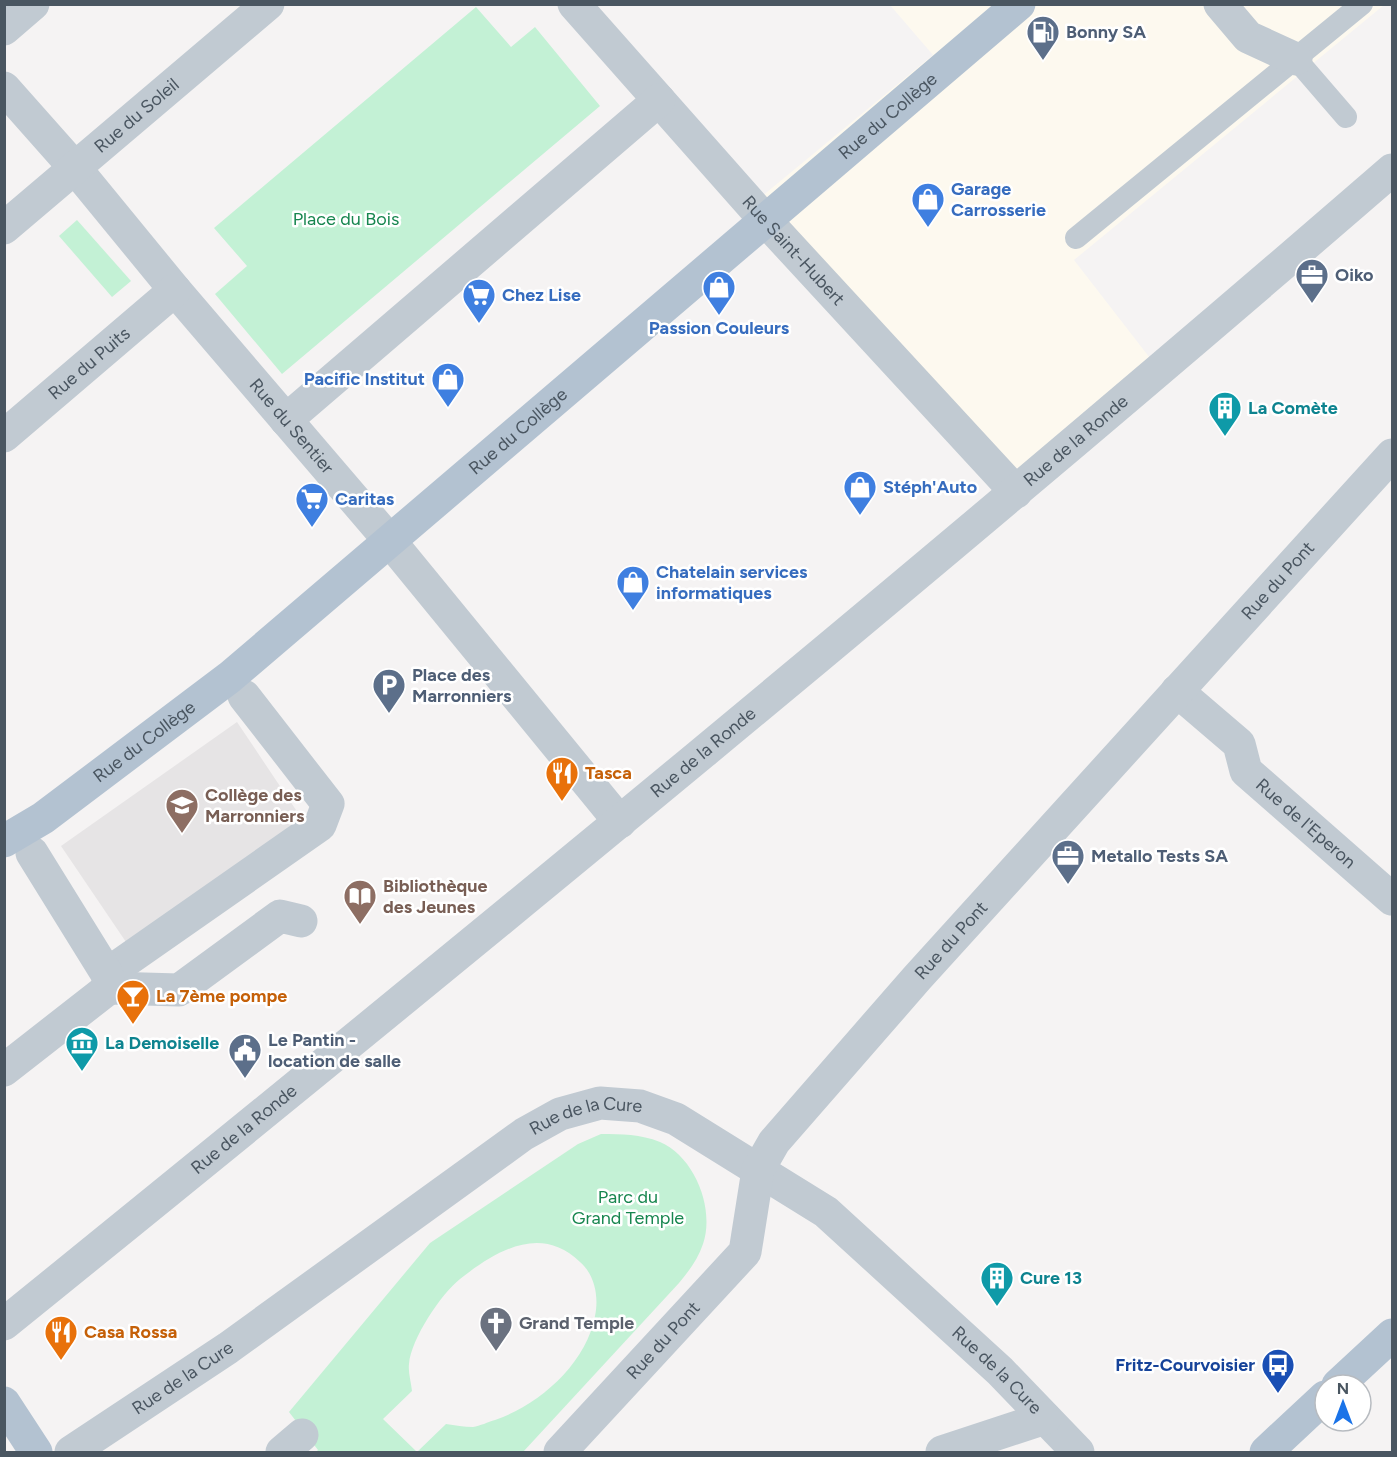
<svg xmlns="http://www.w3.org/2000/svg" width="1397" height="1457" viewBox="0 0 1397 1457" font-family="Figtree,sans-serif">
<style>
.commercial{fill:#fdf9ef}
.education{fill:#e6e4e5}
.green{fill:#c3f1d5}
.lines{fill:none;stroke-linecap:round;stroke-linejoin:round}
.service{stroke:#c1cad2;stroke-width:22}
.pedestrian{stroke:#c1cad2;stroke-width:33}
.minor{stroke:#c1cad2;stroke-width:33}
.primary{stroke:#b3c2d1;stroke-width:33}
.labels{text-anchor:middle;stroke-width:5;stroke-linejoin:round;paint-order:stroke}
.service-label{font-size:18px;font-weight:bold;fill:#4e5e75;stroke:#fff;text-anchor:start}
.street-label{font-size:18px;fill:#4a5661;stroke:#fff}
.shop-label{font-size:18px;font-weight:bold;fill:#366cbe;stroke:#fff;text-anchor:start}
.park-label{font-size:18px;fill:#17864f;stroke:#fff}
.culture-label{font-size:18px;font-weight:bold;fill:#0d838f;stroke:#fff;text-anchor:start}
.food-label{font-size:18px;font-weight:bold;fill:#c56008;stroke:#fff;text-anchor:start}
.education-label{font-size:18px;font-weight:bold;fill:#785e54;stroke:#fff;text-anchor:start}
.worship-label{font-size:18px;font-weight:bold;fill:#5b616d;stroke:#fff;text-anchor:start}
.transit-label{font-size:18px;font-weight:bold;fill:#164399;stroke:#fff;text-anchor:end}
</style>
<rect width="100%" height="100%" fill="#f5f3f3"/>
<polygon class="commercial" points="890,5 1384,5 1074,260 1153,362 1017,477 761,197 933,55"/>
<polygon class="education" points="237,722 304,822 126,942 61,846"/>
<g class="green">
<polygon points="476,7 511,47 535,27 600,106 282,374 215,294 247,266 214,228"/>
<polygon points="77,220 131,281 112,297 59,236"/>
<path d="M601,1134C622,1134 640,1134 660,1142C695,1157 715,1209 703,1244C698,1259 689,1271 679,1283L523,1452H417L446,1424C455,1425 464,1427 473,1427C480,1426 488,1422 495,1420C539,1405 586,1364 595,1316C599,1297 595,1275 580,1262C541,1224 497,1250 460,1279C441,1294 411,1339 409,1364C408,1372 411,1382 412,1391L383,1419L417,1452H316L318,1450L289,1412L430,1243L578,1144Z"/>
</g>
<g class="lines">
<g class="service">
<polyline points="1296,59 1346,117"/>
<polyline points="1076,238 1362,4"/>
</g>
<g class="pedestrian">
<polyline points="107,974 320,825 328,804 244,696"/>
<polyline points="109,988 179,990 280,916 301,921"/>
<polyline points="4,1070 109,988 107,974 32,853"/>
</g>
<g class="minor">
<path id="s1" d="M574,4L766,221L1016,492"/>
<polyline points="1220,4 1248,37 1296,59"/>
<polyline points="4,29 33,4"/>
<path id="s2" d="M4,88L75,168L175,290L389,540L620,822"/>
<path id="s3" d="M4,228L268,4"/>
<polyline points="286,420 659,100"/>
<path id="s4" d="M4,436L175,290"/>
<path id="s5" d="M1177,691L1239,744L1246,771L1392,899"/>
<path id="s6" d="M4,1324C472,945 937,564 1392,170"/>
<path id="s7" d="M71,1452L228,1348L524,1134L560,1114L600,1103L640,1106L676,1119L826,1212L1000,1371L1078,1452"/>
<polyline points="282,1452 302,1435"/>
<path id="s8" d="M560,1452L745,1252L758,1170L774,1142L917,978L1392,455"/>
<polyline points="942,1452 1045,1418"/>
</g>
<g class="primary">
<path id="s9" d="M4,841L43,818L230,677L1019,4"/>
<polyline points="1338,1385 1392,1335"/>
<polyline points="4,1403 36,1452"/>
<polyline points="1266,1452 1325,1397"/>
</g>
</g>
<defs>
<symbol id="fuel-pin" viewBox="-11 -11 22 30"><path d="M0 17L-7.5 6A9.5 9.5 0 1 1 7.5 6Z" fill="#5c6f8a" stroke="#fff"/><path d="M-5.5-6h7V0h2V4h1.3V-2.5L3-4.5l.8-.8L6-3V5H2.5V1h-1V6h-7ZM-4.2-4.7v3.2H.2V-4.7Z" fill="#fff"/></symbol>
<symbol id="shop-pin" viewBox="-11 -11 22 30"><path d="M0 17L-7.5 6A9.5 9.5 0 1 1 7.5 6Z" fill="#3f7fe0" stroke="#fff"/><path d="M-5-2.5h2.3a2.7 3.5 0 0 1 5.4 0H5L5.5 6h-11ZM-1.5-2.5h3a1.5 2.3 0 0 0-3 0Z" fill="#fff"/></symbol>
<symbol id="office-pin" viewBox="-11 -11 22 30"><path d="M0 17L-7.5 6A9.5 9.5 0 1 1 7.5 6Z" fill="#5c6f8a" stroke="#fff"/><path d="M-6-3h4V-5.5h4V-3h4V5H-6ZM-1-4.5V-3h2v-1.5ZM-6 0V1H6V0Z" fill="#fff"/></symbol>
<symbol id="supermarket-pin" viewBox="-11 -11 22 30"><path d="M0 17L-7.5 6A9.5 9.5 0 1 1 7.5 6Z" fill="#3f7fe0" stroke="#fff"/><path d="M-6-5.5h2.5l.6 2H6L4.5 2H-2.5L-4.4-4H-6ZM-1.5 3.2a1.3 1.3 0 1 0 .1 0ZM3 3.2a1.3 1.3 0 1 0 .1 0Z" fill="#fff"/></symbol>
<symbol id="building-pin" viewBox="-11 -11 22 30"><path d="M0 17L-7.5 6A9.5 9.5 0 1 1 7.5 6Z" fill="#0f9aa8" stroke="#fff"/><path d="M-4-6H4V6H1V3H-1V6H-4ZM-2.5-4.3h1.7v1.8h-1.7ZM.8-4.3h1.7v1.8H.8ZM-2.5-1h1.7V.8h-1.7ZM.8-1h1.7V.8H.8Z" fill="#fff"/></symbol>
<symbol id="parking-pin" viewBox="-11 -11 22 30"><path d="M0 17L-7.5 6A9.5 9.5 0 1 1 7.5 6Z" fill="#5c6f8a" stroke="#fff"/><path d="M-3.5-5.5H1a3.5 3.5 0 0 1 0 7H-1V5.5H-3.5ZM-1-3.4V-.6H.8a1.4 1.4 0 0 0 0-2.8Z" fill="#fff"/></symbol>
<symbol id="restaurant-pin" viewBox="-11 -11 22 30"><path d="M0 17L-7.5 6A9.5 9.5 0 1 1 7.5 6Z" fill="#e8710a" stroke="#fff"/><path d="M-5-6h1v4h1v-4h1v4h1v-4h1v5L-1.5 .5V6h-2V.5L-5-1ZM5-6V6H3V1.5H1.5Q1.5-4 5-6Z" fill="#fff"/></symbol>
<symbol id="school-pin" viewBox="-11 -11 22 30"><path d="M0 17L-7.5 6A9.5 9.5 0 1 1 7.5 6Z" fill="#8d6e63" stroke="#fff"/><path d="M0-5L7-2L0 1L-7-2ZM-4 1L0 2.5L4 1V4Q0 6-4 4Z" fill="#fff"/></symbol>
<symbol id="library-pin" viewBox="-11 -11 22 30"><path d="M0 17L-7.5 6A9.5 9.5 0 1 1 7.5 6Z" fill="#8d6e63" stroke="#fff"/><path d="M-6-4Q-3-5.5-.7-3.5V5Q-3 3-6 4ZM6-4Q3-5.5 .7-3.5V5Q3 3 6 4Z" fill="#fff"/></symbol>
<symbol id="bar-pin" viewBox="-11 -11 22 30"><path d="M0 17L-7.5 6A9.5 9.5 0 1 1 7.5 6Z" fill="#e8710a" stroke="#fff"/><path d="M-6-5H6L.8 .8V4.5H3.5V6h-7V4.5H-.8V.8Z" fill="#fff"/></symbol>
<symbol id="museum-pin" viewBox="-11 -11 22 30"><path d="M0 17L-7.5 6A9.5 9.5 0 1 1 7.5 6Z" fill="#0f9aa8" stroke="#fff"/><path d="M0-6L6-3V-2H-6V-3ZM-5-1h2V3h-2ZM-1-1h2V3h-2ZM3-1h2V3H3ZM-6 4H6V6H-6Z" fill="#fff"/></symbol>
<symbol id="civic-pin" viewBox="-11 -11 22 30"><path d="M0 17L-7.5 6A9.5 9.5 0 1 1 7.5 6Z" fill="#5c6f8a" stroke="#fff"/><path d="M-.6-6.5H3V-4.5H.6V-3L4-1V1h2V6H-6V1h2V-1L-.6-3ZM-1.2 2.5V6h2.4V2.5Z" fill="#fff"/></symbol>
<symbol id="church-pin" viewBox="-11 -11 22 30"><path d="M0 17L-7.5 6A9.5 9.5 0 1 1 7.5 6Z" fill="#6b7280" stroke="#fff"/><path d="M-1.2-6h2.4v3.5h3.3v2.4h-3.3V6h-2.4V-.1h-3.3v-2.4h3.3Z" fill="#fff"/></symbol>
<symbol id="bus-pin" viewBox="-11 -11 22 30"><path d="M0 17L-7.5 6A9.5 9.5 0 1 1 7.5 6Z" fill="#1a4fb4" stroke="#fff"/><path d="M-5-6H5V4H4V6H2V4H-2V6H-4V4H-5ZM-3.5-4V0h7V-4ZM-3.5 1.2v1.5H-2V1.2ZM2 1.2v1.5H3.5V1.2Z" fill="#fff"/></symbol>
</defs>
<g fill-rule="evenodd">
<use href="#fuel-pin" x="1024" y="13" width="38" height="52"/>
<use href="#shop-pin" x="909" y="180" width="38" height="52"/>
<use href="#office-pin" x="1293" y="256" width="38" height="52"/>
<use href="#shop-pin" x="700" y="268" width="38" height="52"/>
<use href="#supermarket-pin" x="460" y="276" width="38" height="52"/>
<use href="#shop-pin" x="429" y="360" width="38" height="52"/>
<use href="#building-pin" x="1206" y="389" width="38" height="52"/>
<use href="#shop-pin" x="841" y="468" width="38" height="52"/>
<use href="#supermarket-pin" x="293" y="480" width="38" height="52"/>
<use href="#shop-pin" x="614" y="563" width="38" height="52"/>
<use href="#parking-pin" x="370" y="666" width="38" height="52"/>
<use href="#restaurant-pin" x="543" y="754" width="38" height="52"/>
<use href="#school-pin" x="163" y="786" width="38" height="52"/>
<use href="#office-pin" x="1049" y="837" width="38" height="52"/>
<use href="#library-pin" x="341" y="877" width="38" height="52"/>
<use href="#bar-pin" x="114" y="977" width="38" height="52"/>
<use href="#museum-pin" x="63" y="1024" width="38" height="52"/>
<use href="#civic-pin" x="226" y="1031" width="38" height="52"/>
<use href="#building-pin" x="978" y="1259" width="38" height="52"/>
<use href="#church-pin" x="477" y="1304" width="38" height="52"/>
<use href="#restaurant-pin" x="42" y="1313" width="38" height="52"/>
<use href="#bus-pin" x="1259" y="1346" width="38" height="52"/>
</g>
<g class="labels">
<g class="service-label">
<text x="1066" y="38">Bonny SA</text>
<text x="1335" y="281">Oiko</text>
<text x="412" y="681">Place des<tspan x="412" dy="21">Marronniers</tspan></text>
<text x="1091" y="862">Metallo Tests SA</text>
<text x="268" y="1046">Le Pantin -<tspan x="268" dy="21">location de salle</tspan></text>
</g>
<g class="street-label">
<text dy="6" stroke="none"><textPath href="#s3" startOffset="174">Rue du Soleil</textPath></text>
<text dy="6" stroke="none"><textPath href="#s9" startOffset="1144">Rue du Collège</textPath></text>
<text dy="6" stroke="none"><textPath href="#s1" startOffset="330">Rue Saint-Hubert</textPath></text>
<text dy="6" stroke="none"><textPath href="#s4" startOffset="112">Rue du Puits</textPath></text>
<text dy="6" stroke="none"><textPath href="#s2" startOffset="444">Rue du Sentier</textPath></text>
<text dy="6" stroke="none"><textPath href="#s9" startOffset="658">Rue du Collège</textPath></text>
<text dy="6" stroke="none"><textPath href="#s6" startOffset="1389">Rue de la Ronde</textPath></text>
<text dy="6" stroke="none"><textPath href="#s8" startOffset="1142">Rue du Pont</textPath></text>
<text dy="6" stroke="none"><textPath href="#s9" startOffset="172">Rue du Collège</textPath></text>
<text dy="6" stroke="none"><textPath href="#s6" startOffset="903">Rue de la Ronde</textPath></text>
<text dy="6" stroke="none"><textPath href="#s5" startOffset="189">Rue de l'Eperon</textPath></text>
<text dy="6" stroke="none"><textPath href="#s8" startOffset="656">Rue du Pont</textPath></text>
<text dy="6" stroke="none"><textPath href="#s7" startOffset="620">Rue de la Cure</textPath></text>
<text dy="6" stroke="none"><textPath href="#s6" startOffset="309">Rue de la Ronde</textPath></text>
<text dy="6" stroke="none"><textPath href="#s8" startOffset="152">Rue du Pont</textPath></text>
<text dy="6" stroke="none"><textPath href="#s7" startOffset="1124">Rue de la Cure</textPath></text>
<text dy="6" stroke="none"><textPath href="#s7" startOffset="134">Rue de la Cure</textPath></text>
</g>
<g class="shop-label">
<text x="951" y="195">Garage<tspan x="951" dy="21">Carrosserie</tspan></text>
<text x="502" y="301">Chez Lise</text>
<text x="719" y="334" text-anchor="middle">Passion Couleurs</text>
<text x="425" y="385" text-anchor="end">Pacific Institut</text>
<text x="883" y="493">Stéph'Auto</text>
<text x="335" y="505">Caritas</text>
<text x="656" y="578">Chatelain services<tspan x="656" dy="21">informatiques</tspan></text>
</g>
<g class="park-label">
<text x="346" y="225">Place du Bois</text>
<text x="628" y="1203">Parc du<tspan x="628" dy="21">Grand Temple</tspan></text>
</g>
<g class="culture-label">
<text x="1248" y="414">La Comète</text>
<text x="105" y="1049">La Demoiselle</text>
<text x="1020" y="1284">Cure 13</text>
</g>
<g class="food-label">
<text x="585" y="779">Tasca</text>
<text x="156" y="1002">La 7ème pompe</text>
<text x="84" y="1338">Casa Rossa</text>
</g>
<g class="education-label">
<text x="205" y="801">Collège des<tspan x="205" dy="21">Marronniers</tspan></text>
<text x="383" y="892">Bibliothèque<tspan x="383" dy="21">des Jeunes</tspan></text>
</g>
<g class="worship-label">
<text x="519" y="1329">Grand Temple</text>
</g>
<g class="transit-label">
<text x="1255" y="1371">Fritz-Courvoisier</text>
</g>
</g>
<rect width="1397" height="1457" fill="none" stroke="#4a5661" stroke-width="12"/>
<g transform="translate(1343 1403)"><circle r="28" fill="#ffffff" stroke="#b7bbc0" stroke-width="1.5"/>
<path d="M0-4.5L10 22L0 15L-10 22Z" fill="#1a73e8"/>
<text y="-9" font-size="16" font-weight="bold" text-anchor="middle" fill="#4a5661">N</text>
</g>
</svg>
